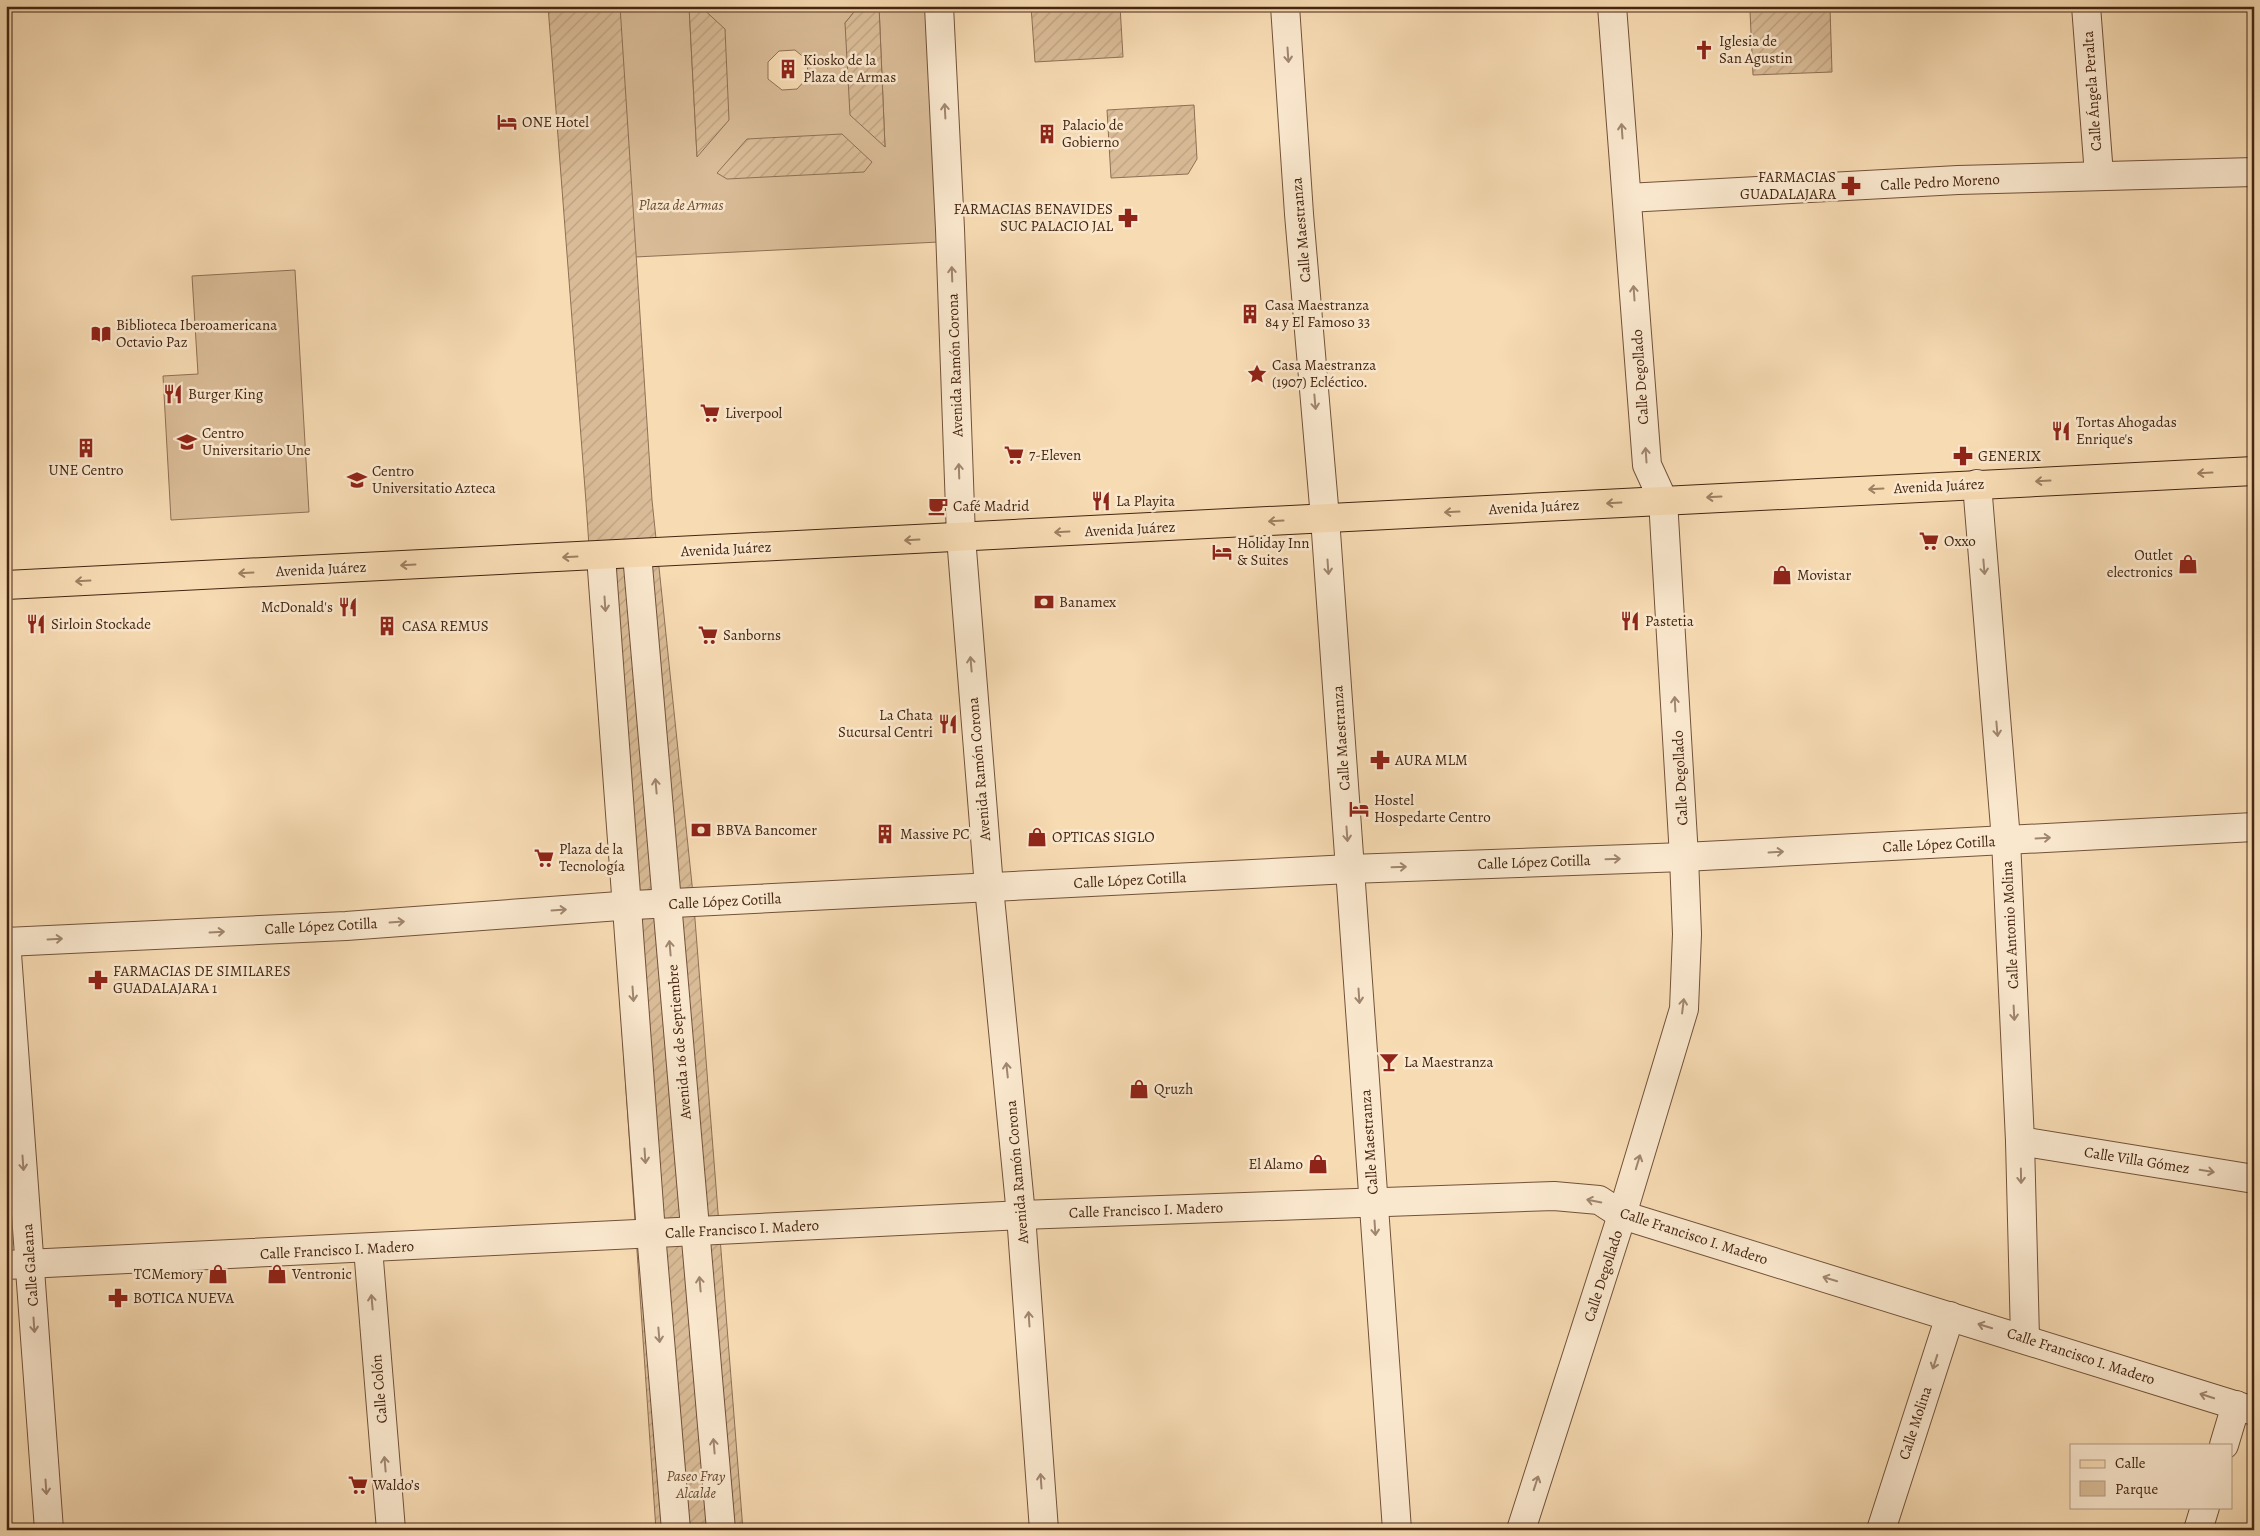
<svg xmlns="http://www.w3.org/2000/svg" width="2260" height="1536" viewBox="0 0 2260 1536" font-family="Alegreya,serif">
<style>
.green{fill:#d9bc97;stroke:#8f7054;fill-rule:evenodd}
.garden{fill:url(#garden-furrows);stroke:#8f7054}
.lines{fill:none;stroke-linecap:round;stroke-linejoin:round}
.minor-casing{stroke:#725239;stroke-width:30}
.major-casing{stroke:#452510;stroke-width:30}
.minor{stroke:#fae8ce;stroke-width:28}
.major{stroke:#f7dbb3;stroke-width:28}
.oneway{stroke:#a0866f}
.oneway2{stroke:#9e8062}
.labels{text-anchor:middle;stroke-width:5;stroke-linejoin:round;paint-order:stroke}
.poi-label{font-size:15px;fill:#452510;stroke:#fae8ce;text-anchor:start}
.street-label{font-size:15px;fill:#452510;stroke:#fae8ce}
.park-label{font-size:15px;font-style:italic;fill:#6a4b32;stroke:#fae8ce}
</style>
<defs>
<pattern id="garden-furrows" width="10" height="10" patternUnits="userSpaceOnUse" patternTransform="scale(1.25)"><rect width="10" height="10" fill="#d9bc97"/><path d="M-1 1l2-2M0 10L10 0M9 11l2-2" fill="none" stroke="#bca181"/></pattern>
</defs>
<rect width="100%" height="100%" fill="#f7dbb3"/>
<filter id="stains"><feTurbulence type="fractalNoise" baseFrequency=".004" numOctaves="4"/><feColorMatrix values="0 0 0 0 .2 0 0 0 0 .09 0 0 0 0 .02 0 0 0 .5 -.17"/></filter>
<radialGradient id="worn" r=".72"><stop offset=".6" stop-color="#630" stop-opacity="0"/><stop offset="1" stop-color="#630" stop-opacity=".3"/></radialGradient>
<g class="green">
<path d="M619,6H689L697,156L725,30L700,6H728L731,9L774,6H859L845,23L885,147L879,6H928L939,242L635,257ZM795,50L807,60L808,77L797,89L782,90L768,79V62L779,51Z"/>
<polygon points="295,270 309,512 171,520 163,376 198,374 192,276"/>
</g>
<g class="garden">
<polygon points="548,6 620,6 652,500 693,894 743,1530 656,1530 586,502"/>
<polygon points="689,6 700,6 725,29 729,120 697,157"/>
<polygon points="859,6 879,6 885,147 850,115 845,23"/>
<polygon points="1031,6 1120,6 1123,57 1035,62"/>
<polygon points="1830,8 1832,72 1753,75 1750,11"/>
<polygon points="1194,105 1197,159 1188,174 1111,178 1107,110"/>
<polygon points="842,134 872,162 864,172 727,179 717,173 747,139"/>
</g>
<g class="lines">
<defs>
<g id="minor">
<polyline points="939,6 950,229 961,537 989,887 1021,1215 1044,1530"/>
<polyline points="1285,6 1299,214 1325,518 1397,1530"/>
<polyline points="2086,6 2099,175"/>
<polyline points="1627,198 1958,180 2254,172"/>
<polyline points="1977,484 2006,840 2020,1141 2025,1338"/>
<polyline points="637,554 721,1530"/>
<polyline points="601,556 651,1233 676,1530"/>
<polyline points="6,940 49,1530"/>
<polyline points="6,942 346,926 633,905 1350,869 1684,857 2254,827"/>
<polyline points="2020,1141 2254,1179"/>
<polyline points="368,1248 391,1530"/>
<polyline points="6,1265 1021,1215 1554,1196 1599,1200 1622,1215 2254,1411"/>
<polyline points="2224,1445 2236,1405"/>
<polyline points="1521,1530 1622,1215 1684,1009 1687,934 1684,857 1663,500 1647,465 1612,6"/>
<polyline points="1881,1530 1950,1316"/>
<polyline points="2198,1530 2205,1507"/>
</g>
<polyline id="major" points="6,585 2254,471"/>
</defs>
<use href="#minor" class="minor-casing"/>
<use href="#major" class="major-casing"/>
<use href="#minor" class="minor"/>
<use href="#major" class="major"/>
</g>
<defs><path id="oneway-shaft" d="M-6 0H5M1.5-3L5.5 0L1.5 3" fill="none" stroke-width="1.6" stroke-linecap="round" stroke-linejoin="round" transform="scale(1.25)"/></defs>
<g class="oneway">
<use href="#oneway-shaft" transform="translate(1288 55) rotate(86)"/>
<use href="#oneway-shaft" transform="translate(945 111) rotate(-93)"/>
<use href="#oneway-shaft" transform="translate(1622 131) rotate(-94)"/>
<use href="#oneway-shaft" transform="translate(952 274) rotate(-92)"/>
<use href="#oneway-shaft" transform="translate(1634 293) rotate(-94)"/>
<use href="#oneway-shaft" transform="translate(1315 402) rotate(85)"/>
<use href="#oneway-shaft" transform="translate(1646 455) rotate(-94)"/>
<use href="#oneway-shaft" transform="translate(959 471) rotate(-92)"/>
<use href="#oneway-shaft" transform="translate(1328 567) rotate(86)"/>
<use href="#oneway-shaft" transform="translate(1984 567) rotate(85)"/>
<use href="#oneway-shaft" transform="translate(605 604) rotate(86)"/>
<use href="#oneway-shaft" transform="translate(971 664) rotate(-95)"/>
<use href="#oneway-shaft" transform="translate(1675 704) rotate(-93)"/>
<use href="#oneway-shaft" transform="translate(1997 729) rotate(85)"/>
<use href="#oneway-shaft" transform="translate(656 786) rotate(-95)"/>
<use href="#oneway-shaft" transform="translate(1347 834) rotate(86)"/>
<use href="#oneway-shaft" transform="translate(2043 838) rotate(-3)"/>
<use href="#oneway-shaft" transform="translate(1776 852) rotate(-3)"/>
<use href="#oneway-shaft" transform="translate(1613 859) rotate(-2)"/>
<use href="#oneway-shaft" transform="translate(1399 867) rotate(-2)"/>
<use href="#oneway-shaft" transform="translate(559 910) rotate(-4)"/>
<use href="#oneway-shaft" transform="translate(397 922) rotate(-4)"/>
<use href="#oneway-shaft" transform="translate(217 932) rotate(-3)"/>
<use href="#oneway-shaft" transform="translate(55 939) rotate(-3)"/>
<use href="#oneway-shaft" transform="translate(670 948) rotate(-95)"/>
<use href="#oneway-shaft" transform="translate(633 994) rotate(86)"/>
<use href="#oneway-shaft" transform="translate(1359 996) rotate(86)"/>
<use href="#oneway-shaft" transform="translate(1683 1006) rotate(-83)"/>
<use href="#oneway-shaft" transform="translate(2014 1013) rotate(87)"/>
<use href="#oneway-shaft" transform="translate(1007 1070) rotate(-96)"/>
<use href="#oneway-shaft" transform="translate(645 1156) rotate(86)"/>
<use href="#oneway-shaft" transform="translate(1638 1162) rotate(-73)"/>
<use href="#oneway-shaft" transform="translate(23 1163) rotate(86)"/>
<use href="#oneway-shaft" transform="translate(2207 1171) rotate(9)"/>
<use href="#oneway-shaft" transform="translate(2021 1176) rotate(89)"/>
<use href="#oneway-shaft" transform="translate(1594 1201) rotate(-169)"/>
<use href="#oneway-shaft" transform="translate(1375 1228) rotate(86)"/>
<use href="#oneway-shaft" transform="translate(1830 1279) rotate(-163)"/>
<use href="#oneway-shaft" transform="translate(700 1284) rotate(-95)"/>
<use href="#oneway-shaft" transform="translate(372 1302) rotate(-95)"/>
<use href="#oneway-shaft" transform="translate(1029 1319) rotate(-94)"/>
<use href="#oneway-shaft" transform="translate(34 1325) rotate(86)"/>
<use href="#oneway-shaft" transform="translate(1985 1326) rotate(-163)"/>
<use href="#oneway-shaft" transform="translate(659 1335) rotate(85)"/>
<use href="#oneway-shaft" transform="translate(1935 1362) rotate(108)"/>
<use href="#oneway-shaft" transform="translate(2207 1396) rotate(-162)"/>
<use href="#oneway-shaft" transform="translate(714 1446) rotate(-95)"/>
<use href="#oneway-shaft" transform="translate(385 1464) rotate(-95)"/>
<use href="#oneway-shaft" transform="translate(1041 1481) rotate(-94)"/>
<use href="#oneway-shaft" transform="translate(1536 1483) rotate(-72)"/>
<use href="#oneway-shaft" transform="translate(46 1487) rotate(86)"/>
</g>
<g class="oneway2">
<use href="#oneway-shaft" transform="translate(2205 473) rotate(177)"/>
<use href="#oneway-shaft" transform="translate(2043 481) rotate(177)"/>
<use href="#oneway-shaft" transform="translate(1876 489) rotate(177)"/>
<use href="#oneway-shaft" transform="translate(1714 497) rotate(177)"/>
<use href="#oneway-shaft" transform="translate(1614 503) rotate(177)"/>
<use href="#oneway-shaft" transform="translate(1452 512) rotate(177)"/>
<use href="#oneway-shaft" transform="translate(1276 521) rotate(177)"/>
<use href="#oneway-shaft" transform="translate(1062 532) rotate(177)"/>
<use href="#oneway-shaft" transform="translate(912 540) rotate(177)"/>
<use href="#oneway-shaft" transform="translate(570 557) rotate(177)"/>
<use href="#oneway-shaft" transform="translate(408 565) rotate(177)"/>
<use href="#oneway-shaft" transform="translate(246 573) rotate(177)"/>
<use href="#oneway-shaft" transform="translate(83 581) rotate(177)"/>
</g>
<defs>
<symbol id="church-bare" viewBox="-9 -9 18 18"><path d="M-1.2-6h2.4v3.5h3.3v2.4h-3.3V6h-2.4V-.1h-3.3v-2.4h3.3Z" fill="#8f2418" stroke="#fae8ce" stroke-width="2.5" paint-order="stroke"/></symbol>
<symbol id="building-bare" viewBox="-9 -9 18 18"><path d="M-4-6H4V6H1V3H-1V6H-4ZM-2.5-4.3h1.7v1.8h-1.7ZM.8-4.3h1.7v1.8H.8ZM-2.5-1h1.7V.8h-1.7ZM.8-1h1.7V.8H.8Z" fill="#8f2418" stroke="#fae8ce" stroke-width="2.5" paint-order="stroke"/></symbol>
<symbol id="hotel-bare" viewBox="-9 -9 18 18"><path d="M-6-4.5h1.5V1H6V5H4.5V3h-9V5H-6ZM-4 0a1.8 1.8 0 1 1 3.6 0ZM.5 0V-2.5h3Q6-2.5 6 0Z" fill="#8f2418" stroke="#fae8ce" stroke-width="2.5" paint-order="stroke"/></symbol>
<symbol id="pharmacy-bare" viewBox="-9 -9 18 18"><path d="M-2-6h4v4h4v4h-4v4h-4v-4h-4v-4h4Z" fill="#8f2418" stroke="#fae8ce" stroke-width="2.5" paint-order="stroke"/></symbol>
<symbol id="library-bare" viewBox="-9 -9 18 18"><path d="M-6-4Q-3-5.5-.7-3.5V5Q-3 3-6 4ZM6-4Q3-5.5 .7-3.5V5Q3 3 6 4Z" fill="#8f2418" stroke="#fae8ce" stroke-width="2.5" paint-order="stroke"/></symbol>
<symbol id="sight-bare" viewBox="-9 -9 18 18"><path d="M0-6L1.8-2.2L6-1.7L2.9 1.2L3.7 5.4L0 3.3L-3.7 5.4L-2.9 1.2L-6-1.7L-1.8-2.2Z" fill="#8f2418" stroke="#fae8ce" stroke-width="2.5" paint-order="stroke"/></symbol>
<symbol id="restaurant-bare" viewBox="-9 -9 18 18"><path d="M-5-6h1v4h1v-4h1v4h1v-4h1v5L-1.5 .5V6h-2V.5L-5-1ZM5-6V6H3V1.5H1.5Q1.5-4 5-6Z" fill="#8f2418" stroke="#fae8ce" stroke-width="2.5" paint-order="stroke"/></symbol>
<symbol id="supermarket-bare" viewBox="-9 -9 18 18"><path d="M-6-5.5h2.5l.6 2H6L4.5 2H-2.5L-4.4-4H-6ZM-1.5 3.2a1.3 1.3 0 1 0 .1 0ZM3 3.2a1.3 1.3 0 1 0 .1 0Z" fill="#8f2418" stroke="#fae8ce" stroke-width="2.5" paint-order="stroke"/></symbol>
<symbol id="university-bare" viewBox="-9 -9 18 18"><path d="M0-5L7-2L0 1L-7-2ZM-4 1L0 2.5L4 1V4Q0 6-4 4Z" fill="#8f2418" stroke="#fae8ce" stroke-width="2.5" paint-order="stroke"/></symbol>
<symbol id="cafe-bare" viewBox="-9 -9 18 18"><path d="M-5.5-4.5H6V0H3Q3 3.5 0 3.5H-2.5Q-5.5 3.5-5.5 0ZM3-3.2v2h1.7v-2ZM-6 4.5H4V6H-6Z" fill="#8f2418" stroke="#fae8ce" stroke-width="2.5" paint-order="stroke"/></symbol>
<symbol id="shop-bare" viewBox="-9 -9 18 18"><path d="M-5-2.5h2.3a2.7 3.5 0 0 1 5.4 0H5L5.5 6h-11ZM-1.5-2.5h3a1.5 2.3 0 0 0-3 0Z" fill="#8f2418" stroke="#fae8ce" stroke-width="2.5" paint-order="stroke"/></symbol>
<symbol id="bank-bare" viewBox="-9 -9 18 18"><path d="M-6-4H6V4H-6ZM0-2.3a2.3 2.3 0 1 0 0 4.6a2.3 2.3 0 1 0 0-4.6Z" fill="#8f2418" stroke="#fae8ce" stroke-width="2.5" paint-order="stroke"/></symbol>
<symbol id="bar-bare" viewBox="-9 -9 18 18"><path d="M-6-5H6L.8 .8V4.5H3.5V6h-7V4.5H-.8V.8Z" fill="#8f2418" stroke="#fae8ce" stroke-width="2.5" paint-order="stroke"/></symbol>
</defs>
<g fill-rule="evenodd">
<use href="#church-bare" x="1690" y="36" width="28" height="28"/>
<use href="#building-bare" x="774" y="55" width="28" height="28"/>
<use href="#hotel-bare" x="493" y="108" width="28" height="28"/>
<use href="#building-bare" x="1033" y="120" width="28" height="28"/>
<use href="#pharmacy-bare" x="1837" y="172" width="28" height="28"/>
<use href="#pharmacy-bare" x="1114" y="204" width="28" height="28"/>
<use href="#building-bare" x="1236" y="300" width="28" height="28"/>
<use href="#library-bare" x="87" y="320" width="28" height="28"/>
<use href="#sight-bare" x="1243" y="360" width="28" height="28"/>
<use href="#restaurant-bare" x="159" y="380" width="28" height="28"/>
<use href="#supermarket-bare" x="696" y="399" width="28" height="28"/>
<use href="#restaurant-bare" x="2047" y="417" width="28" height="28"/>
<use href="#university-bare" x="173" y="428" width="28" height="28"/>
<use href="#building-bare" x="72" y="434" width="28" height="28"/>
<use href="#supermarket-bare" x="1000" y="441" width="28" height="28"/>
<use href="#pharmacy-bare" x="1949" y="442" width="28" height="28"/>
<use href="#university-bare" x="343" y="466" width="28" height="28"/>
<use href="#restaurant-bare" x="1087" y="487" width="28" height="28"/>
<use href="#cafe-bare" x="924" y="492" width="28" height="28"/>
<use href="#supermarket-bare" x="1915" y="527" width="28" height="28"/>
<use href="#hotel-bare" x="1208" y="538" width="28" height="28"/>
<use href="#shop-bare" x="2174" y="550" width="28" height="28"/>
<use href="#shop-bare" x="1768" y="561" width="28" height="28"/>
<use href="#bank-bare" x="1030" y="588" width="28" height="28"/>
<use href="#restaurant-bare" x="334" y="593" width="28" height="28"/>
<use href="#restaurant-bare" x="1616" y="607" width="28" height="28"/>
<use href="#restaurant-bare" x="22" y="610" width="28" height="28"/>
<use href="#building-bare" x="373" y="612" width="28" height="28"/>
<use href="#supermarket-bare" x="694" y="621" width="28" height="28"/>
<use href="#restaurant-bare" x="934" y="710" width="28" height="28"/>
<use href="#pharmacy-bare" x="1366" y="746" width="28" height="28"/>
<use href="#hotel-bare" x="1345" y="795" width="28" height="28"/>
<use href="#bank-bare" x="687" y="816" width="28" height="28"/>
<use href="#building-bare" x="871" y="820" width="28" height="28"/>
<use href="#shop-bare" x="1023" y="823" width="28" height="28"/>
<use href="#supermarket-bare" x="530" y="844" width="28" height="28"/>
<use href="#pharmacy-bare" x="84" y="966" width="28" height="28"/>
<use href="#bar-bare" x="1375" y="1048" width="28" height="28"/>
<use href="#shop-bare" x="1125" y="1075" width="28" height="28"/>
<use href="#shop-bare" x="1304" y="1150" width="28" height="28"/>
<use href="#shop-bare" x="204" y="1260" width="28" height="28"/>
<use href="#shop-bare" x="263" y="1260" width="28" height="28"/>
<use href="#pharmacy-bare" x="104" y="1284" width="28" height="28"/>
<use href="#supermarket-bare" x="344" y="1471" width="28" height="28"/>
</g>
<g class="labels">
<g class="poi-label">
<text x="1719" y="46">Iglesia de<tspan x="1719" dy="17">San Agustin</tspan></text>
<text x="803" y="65">Kiosko de la<tspan x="803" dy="17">Plaza de Armas</tspan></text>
<text x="522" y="127">ONE Hotel</text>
<text x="1062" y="130">Palacio de<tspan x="1062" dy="17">Gobierno</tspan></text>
<text x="1836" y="182" text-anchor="end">FARMACIAS<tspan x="1836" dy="17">GUADALAJARA</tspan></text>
<text x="1113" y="214" text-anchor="end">FARMACIAS BENAVIDES<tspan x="1113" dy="17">SUC PALACIO JAL</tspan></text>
<text x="1265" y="310">Casa Maestranza<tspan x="1265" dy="17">84 y El Famoso 33</tspan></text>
<text x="116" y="330">Biblioteca Iberoamericana<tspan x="116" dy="17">Octavio Paz</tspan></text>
<text x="1272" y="370">Casa Maestranza<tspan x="1272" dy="17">(1907) Ecléctico.</tspan></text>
<text x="188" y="399">Burger King</text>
<text x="725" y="418">Liverpool</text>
<text x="2076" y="427">Tortas Ahogadas<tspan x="2076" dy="17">Enrique's</tspan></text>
<text x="202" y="438">Centro<tspan x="202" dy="17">Universitario Une</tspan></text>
<text x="1029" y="460">7-Eleven</text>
<text x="1978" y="461">GENERIX</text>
<text x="86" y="475" text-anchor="middle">UNE Centro</text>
<text x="372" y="476">Centro<tspan x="372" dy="17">Universitatio Azteca</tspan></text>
<text x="1116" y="506">La Playita</text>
<text x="953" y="511">Café Madrid</text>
<text x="1944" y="546">Oxxo</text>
<text x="1237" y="548">Holiday Inn<tspan x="1237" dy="17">&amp; Suites</tspan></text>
<text x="2173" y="560" text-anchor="end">Outlet<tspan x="2173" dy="17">electronics</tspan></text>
<text x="1797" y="580">Movistar</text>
<text x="1059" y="607">Banamex</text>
<text x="333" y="612" text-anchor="end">McDonald's</text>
<text x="1645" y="626">Pastetia</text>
<text x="51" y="629">Sirloin Stockade</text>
<text x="402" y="631">CASA REMUS</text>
<text x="723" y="640">Sanborns</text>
<text x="933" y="720" text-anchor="end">La Chata<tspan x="933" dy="17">Sucursal Centri</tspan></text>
<text x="1395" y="765">AURA MLM</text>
<text x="1374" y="805">Hostel<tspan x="1374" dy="17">Hospedarte Centro</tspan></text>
<text x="716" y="835">BBVA Bancomer</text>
<text x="900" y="839">Massive PC</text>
<text x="1052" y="842">OPTICAS SIGLO</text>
<text x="559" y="854">Plaza de la<tspan x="559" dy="17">Tecnología</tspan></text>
<text x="113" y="976">FARMACIAS DE SIMILARES<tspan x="113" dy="17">GUADALAJARA 1</tspan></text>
<text x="1404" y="1067">La Maestranza</text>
<text x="1154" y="1094">Qruzh</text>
<text x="1303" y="1169" text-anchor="end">El Alamo</text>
<text x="203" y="1279" text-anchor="end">TCMemory</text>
<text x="292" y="1279">Ventronic</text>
<text x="133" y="1303">BOTICA NUEVA</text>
<text x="373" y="1490">Waldo’s</text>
</g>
<g class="street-label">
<text transform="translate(2092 91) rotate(-94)" y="5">Calle Ángela Peralta</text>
<text transform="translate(1940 182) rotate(-3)" y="5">Calle Pedro Moreno</text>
<text transform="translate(1301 230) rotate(-95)" y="5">Calle Maestranza</text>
<text transform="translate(955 365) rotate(-92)" y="5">Avenida Ramón Corona</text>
<text transform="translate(1640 377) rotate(-94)" y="5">Calle Degollado</text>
<text transform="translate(1939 486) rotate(-3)" y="5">Avenida Juárez</text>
<text transform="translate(1534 507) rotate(-3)" y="5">Avenida Juárez</text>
<text transform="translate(1130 529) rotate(-3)" y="5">Avenida Juárez</text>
<text transform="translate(726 549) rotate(-3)" y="5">Avenida Juárez</text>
<text transform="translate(321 569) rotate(-3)" y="5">Avenida Juárez</text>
<text transform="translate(1341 738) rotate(-94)" y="5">Calle Maestranza</text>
<text transform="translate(979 769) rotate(-95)" y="5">Avenida Ramón Corona</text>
<text transform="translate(1680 778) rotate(-93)" y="5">Calle Degollado</text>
<text transform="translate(1939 844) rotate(-3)" y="5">Calle López Cotilla</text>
<text transform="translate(1534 862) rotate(-2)" y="5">Calle López Cotilla</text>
<text transform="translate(1130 880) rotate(-3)" y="5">Calle López Cotilla</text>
<text transform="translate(725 901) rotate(-3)" y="5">Calle López Cotilla</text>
<text transform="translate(2010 925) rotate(-93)" y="5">Calle Antonio Molina</text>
<text transform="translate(321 926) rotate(-3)" y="5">Calle López Cotilla</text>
<text transform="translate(679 1042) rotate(-95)" y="5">Avenida 16 de Septiembre</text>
<text transform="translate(1369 1142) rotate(-94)" y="5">Calle Maestranza</text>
<text transform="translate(2137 1160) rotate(9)" y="5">Calle Villa Gómez</text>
<text transform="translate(1017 1172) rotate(-95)" y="5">Avenida Ramón Corona</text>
<text transform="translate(1146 1210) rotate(-2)" y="5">Calle Francisco I. Madero</text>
<text transform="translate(742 1229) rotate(-3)" y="5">Calle Francisco I. Madero</text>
<text transform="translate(1694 1236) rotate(18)" y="5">Calle Francisco I. Madero</text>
<text transform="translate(337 1250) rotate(-3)" y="5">Calle Francisco I. Madero</text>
<text transform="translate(30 1265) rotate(-94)" y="5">Calle Galeana</text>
<text transform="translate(1603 1276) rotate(-72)" y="5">Calle Degollado</text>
<text transform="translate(2081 1356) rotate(18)" y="5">Calle Francisco I. Madero</text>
<text transform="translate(379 1389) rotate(-95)" y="5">Calle Colón</text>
<text transform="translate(1915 1423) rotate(-72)" y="5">Calle Molina</text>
</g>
<g class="park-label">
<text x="681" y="210">Plaza de Armas</text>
<text x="696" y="1481">Paseo Fray<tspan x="696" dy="17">Alcalde</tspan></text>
</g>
</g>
<rect width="2260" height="1536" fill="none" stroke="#f7dbb3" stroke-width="25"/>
<rect x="8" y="8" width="2245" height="1521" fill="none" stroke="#452510" stroke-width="2.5"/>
<rect x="12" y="12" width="2235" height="1511" fill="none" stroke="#452510"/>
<rect x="2070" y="1444" width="162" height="65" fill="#fae8ce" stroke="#b29a82"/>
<rect x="2080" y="1460" width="25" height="8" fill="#f7dbb3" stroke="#b29a82"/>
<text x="2115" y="1468" font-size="15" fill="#452510">Calle</text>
<rect x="2080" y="1481" width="25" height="15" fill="#d9bc97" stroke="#b29a82"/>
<text x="2115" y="1494" font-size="15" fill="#452510">Parque</text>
<rect width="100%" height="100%" filter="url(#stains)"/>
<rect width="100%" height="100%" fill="url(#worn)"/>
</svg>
